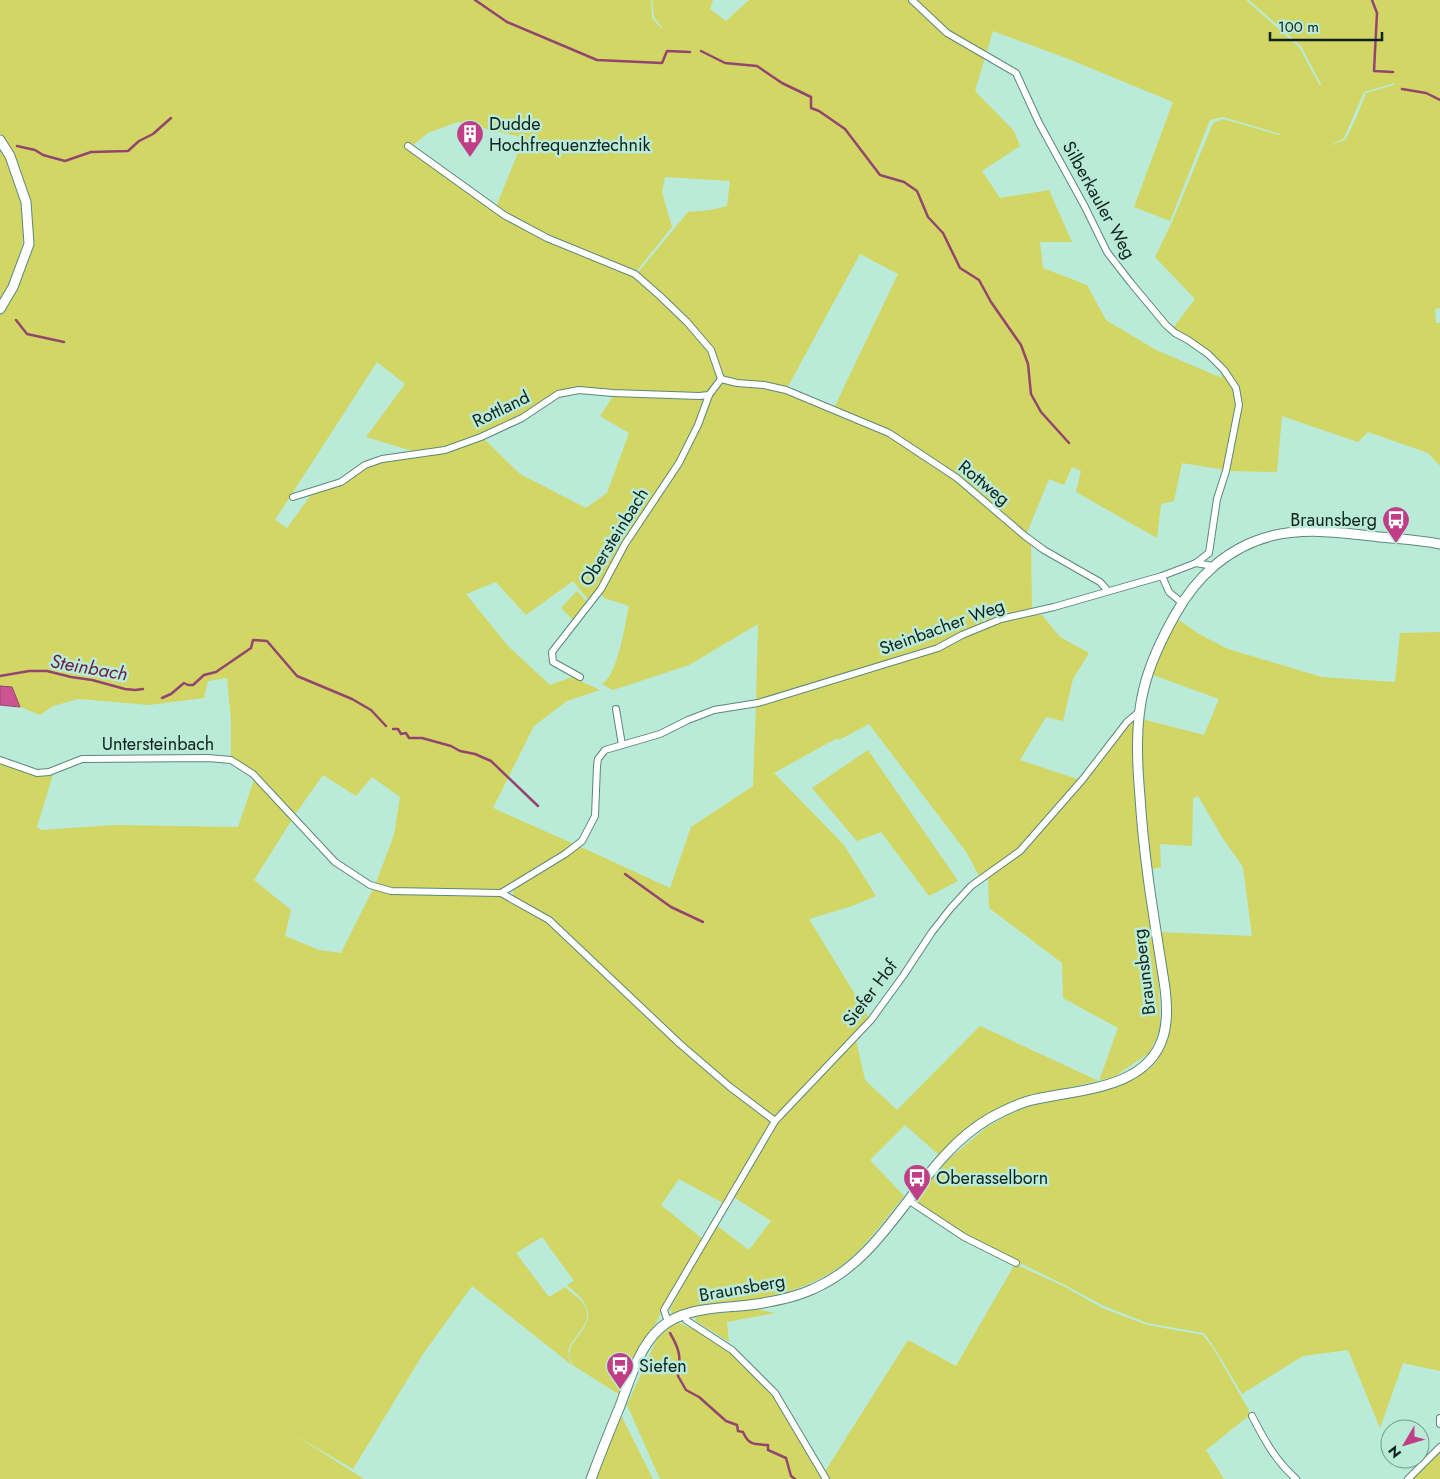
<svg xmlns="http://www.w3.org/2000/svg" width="1440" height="1479" viewBox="0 0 1440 1479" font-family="Jost,sans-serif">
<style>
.green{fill:#d2d665;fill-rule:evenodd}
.water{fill:#cc5493;stroke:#94456f}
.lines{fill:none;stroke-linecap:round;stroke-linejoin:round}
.stream{stroke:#94456f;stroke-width:2.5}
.minor-casing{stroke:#5b8879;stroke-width:8}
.secondary-casing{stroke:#5b8879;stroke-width:11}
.minor{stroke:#fff;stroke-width:6}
.secondary{stroke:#fff;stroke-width:9}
.labels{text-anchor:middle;stroke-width:5;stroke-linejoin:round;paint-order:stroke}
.poi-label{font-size:18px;fill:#10221c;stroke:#baead8;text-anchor:start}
.street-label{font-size:18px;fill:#10221c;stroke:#baead8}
.water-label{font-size:19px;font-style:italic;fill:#671b45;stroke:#baead8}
</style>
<rect width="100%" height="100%" fill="#baead8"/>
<g class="green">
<path d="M0,0H651L652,18L661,28L662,27L654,17L652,0H713L710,9L726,21L749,0H1246L1299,47L1320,86L1321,84L1301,46L1249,0H1440V308L1435,309L1436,323H1440V466L1428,453L1368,432L1358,442L1282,416L1277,472L1228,471C1232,450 1239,428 1240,407C1243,373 1197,345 1173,328L1195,299L1155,257L1172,222L1213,123L1223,119L1279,135L1280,134L1223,117L1210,120L1170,221L1134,207L1173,102L1066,58L993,31L975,91L1014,131L1020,146L982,171L1000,198L1049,190L1072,242H1040L1043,268L1087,285L1106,320L1156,350L1222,378L1219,367C1250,399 1233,432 1225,470L1182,463L1174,501L1161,504L1157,538L1076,492L1081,471L1072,467L1064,485L1049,479L1026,535L1003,516L1002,517L1031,542L1032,609C998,618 968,629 938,647L756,701L758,624L689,665L613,690L602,684C618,675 625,624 629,606L604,598L601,594L626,544L680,463L699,426L710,395L722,380C743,385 765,385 786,392C821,404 855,423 890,435V433L834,408L898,274L860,254L786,390L765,384L738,382L721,378C702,404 694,435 677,463C661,490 641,515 624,543C612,563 604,584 590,602L573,581L526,615L496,582L466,594L508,646L550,685L572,677L600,690L567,701L534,726L493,808L574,844L501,891L391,889L375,885L394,835L400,797L372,777L356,796L323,775L294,816L255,774L231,757V721L227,678L208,681L204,698L149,705L78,699L53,706L40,715L20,707L11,687L0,686V315L16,288L31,244L29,200L12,155L0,133ZM1395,83L1394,85L1366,93L1357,116L1346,139L1327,147L1344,138L1364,92ZM458,122L524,138L496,207L547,237L635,273L672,227L662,192L665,177L730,181L727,206L711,210L688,212L635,276L547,240L504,216L406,146L408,144L412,146L428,133ZM377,362L405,384L366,437L419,453L443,449L479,435L521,417L558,393L579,389L614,392L688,396L614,395L600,416L629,433L607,493L586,508L520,474L482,437L445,451L382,460L367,466L341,484L313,492L287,528L275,520Z"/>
<path d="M0,145C7,157 11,168 16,181C31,227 23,263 0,304Z"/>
<polygon points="577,591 587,602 573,620 561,608"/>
<polygon points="1025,615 1042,615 1060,637 1089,653 1073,679 1063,721 1046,717 1020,760 1080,780 1018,850 980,878 967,853 869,724 839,740 837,738 774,773 844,845 876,896 852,906 809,919 870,1019 775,1118 731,1086 680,1042 548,918 513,897 513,890 579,846 670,888 691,827 753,786 756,704 939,649 982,627"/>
<polygon points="1179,620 1199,634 1228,649 1322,677 1395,682 1400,633 1440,632 1440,1371 1403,1363 1380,1428 1348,1350 1303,1356 1242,1394 1214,1347 1204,1333 1147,1323 1102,1305 1063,1284 965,1236 914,1200 950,1158 987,1127 1008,1115 1030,1106 1118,1087 1147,1071 1157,1061 1171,1028 1171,999 1159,932 1252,936 1243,867 1222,837 1198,796 1193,798 1192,846 1160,844 1161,867 1149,870 1143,802 1142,719 1204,735 1219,699 1150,674 1167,639"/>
<path d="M1135,720V788L1140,856L1159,985L1160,1027L1156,1039L1149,1053L1114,1077L1026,1098L939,1155L905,1125L870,1160L904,1196C889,1214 874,1235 857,1252C832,1278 793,1292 758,1299C729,1305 700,1303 672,1314L670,1309L716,1225L749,1250L771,1221L732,1196L776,1122L856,1040L865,1080L897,1110L980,1026L1099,1081L1118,1028L1063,998L1062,963L989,908L988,875L1021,853L1132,721Z"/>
<polygon points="868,750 958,881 929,896 881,832 857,841 812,788"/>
<path d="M0,762L38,775L54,771L37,827L41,830L114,825L238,827L255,777L293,818L254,880L291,910L285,936L319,950L341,953L374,887L501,895L548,921L679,1046L773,1121L725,1204L679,1179L661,1205L704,1240L662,1309C658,1325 644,1338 636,1353C629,1366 625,1382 620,1395L574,1366C556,1343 598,1331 586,1306C583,1298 573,1291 567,1285L574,1281L542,1237L516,1253L549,1297L565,1287C571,1293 581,1299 585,1306C597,1330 555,1341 573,1366L472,1286L423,1354L353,1469L293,1434L364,1479H0Z"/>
<polygon points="1015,1264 1063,1286 1102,1308 1147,1325 1203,1335 1213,1348 1251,1414 1206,1450 1224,1479 828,1479 824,1473 908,1340 956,1366"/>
<polygon points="756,1309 775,1313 727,1322 729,1342 696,1321 695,1316"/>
<polygon points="679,1323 704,1334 732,1353 773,1395 825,1479 660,1479 627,1405 657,1339 671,1326"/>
<polygon points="621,1415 653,1479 595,1479"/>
<polygon points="1440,1448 1440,1479 1409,1479"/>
</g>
<polygon class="water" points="0,686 12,687 20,707 0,705"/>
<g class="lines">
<g class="stream">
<polyline points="475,0 507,22 597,60 662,63 667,51 690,52"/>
<polyline points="1372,0 1377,13 1374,71 1393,72"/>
<polyline points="701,51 725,63 757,66 782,83 811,97 811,108 819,111 845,129 880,175 904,182 917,191 928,217 943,233 960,268 979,280 991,302 1021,345 1028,364 1031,394 1041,412 1069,443"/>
<polyline points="1402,89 1426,93 1440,100"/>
<polyline points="17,146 35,150 43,155 65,161 91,152 128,151 139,141 153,134 171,118"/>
<polyline points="16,320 27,334 64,342"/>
<polyline points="0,676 29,671 47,671 71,677 92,680 125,689 135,690 143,689"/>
<polyline points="162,698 171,694 184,683 188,685 193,685 204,675 216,672 251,648 253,640 267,641 297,676 352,699 371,710 386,726"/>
<polyline points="393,729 398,729 401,734 406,733 409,738 422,738 451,746 460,751 475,754 491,761 538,806"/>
<polyline points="625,874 671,907 703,922"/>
<path d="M670,1333C680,1350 681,1357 678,1376L686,1390L699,1397L726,1421L737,1425L738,1431L743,1432C749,1446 755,1444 768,1445V1450L786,1458L791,1476L795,1479"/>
</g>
<defs>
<g id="minor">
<polyline points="408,146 504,215 547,238 635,274 660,296 687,322 711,350 721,379"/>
<polyline points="721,379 737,383 764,385 786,390 889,433 957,478 1025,536 1044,550 1100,582 1108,591"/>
<polyline points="293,497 341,482 365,465 382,459 445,450 481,437 522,418 558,394 579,390 613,393 699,396 709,395"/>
<polyline points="1196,563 1213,566"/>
<polyline points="1162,576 1169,592 1182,603"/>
<polyline points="580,677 553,662 552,652 601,589 625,544 679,463 698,425 709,395 721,379"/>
<polyline points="616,709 622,745"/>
<polyline points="0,760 37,773 49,772 82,759 208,758 231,760 253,774 335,862 370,885 391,891 501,893 549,920 680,1044 730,1087 775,1121"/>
<polyline points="501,893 565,854 582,841 595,816 597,766 598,759 605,750 660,734 688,720 714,710 758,703 938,648 962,635 1001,619 1054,607 1162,576 1196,563 1209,553 1217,499 1226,471 1239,405 1236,388 1224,370 1208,354 1188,340 1175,333 1166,325 1131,283 1107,252 1085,207 1039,123 1016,73 947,33 912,0"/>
<polyline points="908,1200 964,1237 1016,1263"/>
<polyline points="685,1314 686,1320 732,1350 775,1393 826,1479"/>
<polyline points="668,1322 664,1310 775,1121 871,1020 903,976 932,932 950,909 971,886 1020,851 1083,779 1127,722 1140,711"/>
<path d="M1252,1416C1265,1441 1275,1460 1296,1479"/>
<polyline points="1440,1418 1440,1424"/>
<polyline points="1408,1479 1440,1447"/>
</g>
<g id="secondary">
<polyline points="0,140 10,156 26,202 29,244 13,287 0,309"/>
<path d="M591,1479C600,1455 610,1430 620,1406C630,1380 638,1349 659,1329C685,1305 725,1309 757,1304C776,1301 796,1297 813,1289C892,1255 917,1160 990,1118C1001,1112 1016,1105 1028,1101C1072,1089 1146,1092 1163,1037C1168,1021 1167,1004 1165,988C1155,924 1144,862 1140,797C1137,762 1135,723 1144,688C1150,663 1162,638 1175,615C1196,577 1228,547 1271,536C1307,527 1344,533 1380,537C1400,539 1420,540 1440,544"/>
</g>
</defs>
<use href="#minor" class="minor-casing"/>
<use href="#secondary" class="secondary-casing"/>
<use href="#minor" class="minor"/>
<use href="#secondary" class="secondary"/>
</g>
<defs>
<symbol id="building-pin" viewBox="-11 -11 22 30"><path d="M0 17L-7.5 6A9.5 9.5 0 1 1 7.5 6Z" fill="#c03e85" stroke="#baead8"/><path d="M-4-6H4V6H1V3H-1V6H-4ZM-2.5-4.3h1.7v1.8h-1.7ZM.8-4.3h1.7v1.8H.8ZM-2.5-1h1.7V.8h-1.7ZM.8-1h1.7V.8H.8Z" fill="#fff"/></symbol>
<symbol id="bus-pin" viewBox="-11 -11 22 30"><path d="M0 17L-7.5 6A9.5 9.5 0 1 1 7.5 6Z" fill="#c03e85" stroke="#baead8"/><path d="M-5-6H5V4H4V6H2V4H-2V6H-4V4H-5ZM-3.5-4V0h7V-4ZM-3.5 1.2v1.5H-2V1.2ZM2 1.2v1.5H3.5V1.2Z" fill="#fff"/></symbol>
</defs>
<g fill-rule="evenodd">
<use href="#building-pin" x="454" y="118" width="32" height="43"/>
<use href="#bus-pin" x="1380" y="504" width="32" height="43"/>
<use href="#bus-pin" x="901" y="1162" width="32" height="43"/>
<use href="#bus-pin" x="604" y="1350" width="32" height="43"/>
</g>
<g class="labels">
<g class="poi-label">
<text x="489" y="130">Dudde<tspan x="489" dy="21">Hochfrequenztechnik</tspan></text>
<text x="1377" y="526" text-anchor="end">Braunsberg</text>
<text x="936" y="1184">Oberasselborn</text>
<text x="639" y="1372">Siefen</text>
</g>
<g class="street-label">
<text transform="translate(1099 200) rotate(61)" y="6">Silberkauler Weg</text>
<text transform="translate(501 409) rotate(-26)" y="6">Rottland</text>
<text transform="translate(984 483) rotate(39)" y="6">Rottweg</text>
<text transform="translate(614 537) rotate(-58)" y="6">Obersteinbach</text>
<text transform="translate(942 627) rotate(-20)" y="6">Steinbacher Weg</text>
<text x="158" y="750">Untersteinbach</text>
<text transform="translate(1144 972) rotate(-97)" y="6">Braunsberg</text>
<text transform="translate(870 993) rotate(-53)" y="6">Siefer Hof</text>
<text transform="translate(742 1288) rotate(-10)" y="6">Braunsberg</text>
</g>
<g class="water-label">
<text transform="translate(89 667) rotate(10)" y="7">Steinbach</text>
</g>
</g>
<g transform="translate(1405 1444) rotate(232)"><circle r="24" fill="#baead8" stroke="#769a8d"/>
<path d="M0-4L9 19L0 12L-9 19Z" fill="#c03e85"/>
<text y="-8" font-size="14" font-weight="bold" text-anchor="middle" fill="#10221c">N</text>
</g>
<path d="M1270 32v8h112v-8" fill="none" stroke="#10221c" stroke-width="2.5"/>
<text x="1278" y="32" font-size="15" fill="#10221c" stroke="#baead8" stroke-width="4" paint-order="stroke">100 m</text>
</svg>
